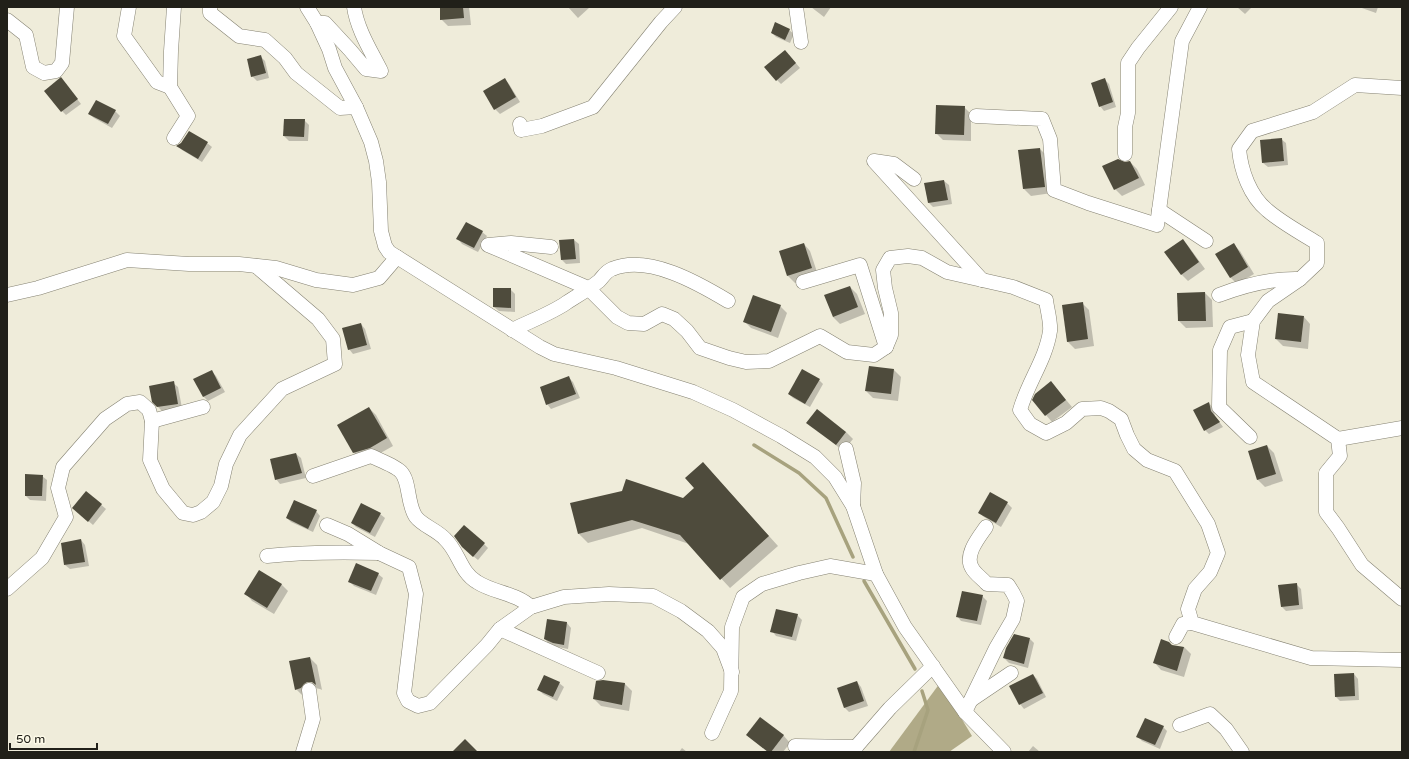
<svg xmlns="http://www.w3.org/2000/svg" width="1409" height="759" viewBox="0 0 1409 759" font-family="'Varela Round',sans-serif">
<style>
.forest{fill:#b0aa87}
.shadow{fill:#0003}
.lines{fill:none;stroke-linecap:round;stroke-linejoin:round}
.stream{stroke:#a7a27e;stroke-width:3.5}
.building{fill:#4e4b3c}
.minor-casing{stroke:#858272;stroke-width:15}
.minor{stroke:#fff;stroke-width:14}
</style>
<rect width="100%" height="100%" fill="#efecda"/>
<polygon class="forest" points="940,683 972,736 949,752 889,752"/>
<g class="shadow">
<polygon points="440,7 469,7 471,25 448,26 441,19"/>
<polygon points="568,7 590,7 578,18"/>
<polygon points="811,7 831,7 824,17"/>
<polygon points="1237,7 1252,7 1245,14"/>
<polygon points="1359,7 1378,7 1376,13"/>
<polygon points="789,30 794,34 790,43 776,37 772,33"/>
<polygon points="789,55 800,68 781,84 777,80"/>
<polygon points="261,57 265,61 269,78 257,81 252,76"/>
<polygon points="1104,79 1109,84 1116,107 1104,111 1100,106"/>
<polygon points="505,80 509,84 520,102 500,114 495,109"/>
<polygon points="65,83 81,104 66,115 62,111"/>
<polygon points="964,107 971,114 971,141 943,140 936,133"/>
<polygon points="115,111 120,116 112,128 94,118 89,114"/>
<polygon points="304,120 309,125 308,141 289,141 284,136"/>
<polygon points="1281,139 1286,143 1288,165 1268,167 1263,163"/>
<polygon points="207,143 212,147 202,162 182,150 178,146"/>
<polygon points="1040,149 1047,156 1052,193 1031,196 1024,189 1019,151"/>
<polygon points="1130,162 1137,169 1145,185 1122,196 1115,189 1124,164"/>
<polygon points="944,181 949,185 952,204 933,207 929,203 925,184"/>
<polygon points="482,232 487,236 478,252 462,244 458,239"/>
<polygon points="574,240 579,244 580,263 566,264 562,260 560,241"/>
<polygon points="1183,240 1189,247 1205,269 1188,281 1181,274"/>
<polygon points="804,244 810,251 818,275 795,283 788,276"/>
<polygon points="1233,244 1240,251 1254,274 1237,284 1230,277"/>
<polygon points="850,287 857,294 865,314 840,324 833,317"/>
<polygon points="510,289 515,294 515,312 499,311 494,307"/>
<polygon points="1205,293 1212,300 1213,327 1186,328 1179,321"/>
<polygon points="1082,303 1089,310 1094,346 1075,349 1068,342 1063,306"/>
<polygon points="780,306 787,313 778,338 751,328 744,321"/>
<polygon points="1304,317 1310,324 1308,349 1283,346 1276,339"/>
<polygon points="361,324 365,329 371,349 353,354 349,349"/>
<polygon points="894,370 901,377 898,401 873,398 866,391"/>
<polygon points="211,371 216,376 225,392 208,401 203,396"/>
<polygon points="569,378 573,382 580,398 551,409 547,404"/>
<polygon points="819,380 823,384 810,407 793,398 789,394"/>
<polygon points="1051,382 1072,407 1052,422 1033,400"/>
<polygon points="173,383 178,387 182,408 162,411 158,407"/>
<polygon points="1209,403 1213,408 1215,416 1223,427 1209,434 1205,430"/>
<polygon points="369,408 376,415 393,446 377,455 361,460 354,453"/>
<polygon points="808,422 846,432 853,439 843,451"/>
<polygon points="1267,446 1274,453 1283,481 1265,487 1258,480 1249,452"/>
<polygon points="296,454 301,458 306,478 280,484 276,479"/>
<polygon points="712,473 778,546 730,588 689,544 642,528 588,543 579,534 623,491 683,499"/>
<polygon points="42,476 47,480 46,501 30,500 26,496"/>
<polygon points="86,492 106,509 93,525 78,512"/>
<polygon points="990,493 1007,503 1012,508 1001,527 984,517 979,513"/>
<polygon points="316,511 320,516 313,532 291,522 287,518"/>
<polygon points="380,514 385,518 375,537 356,527 352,523"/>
<polygon points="81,540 85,545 89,566 70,569 65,565"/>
<polygon points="484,544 488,548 478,560 467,551"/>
<polygon points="378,574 383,578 376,595 354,586 349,581"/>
<polygon points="281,584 288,591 274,614 252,601 246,594"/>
<polygon points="1296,584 1301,589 1303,609 1286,611 1282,607"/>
<polygon points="982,596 987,601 981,625 961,621 957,616"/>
<polygon points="797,615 802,620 796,641 776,636 772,631"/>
<polygon points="548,620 567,623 571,628 568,649 558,647 549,644 545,639"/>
<polygon points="1030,639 1034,643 1028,668 1009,663 1004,658"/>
<polygon points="1172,646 1184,647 1191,654 1184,677 1161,670 1155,663"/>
<polygon points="310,658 317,665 322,690 320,689 315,688 303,696 296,689"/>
<polygon points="1354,674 1358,679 1359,700 1340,701 1336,697"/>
<polygon points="1033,675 1037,679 1046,697 1024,709 1020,704"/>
<polygon points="603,681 625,684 632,691 629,711 601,706 594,699"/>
<polygon points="857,682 861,687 868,706 849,712 845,708 838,689"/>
<polygon points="559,683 564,687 557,701 543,694 538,689"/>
<polygon points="760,718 784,736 790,743 783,752 768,752 748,735"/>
<polygon points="1163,727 1167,731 1160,749 1142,741 1138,737"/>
<polygon points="1033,746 1040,752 1028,752"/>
<polygon points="682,748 687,752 679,752"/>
</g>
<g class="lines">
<g class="stream">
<polyline points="754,445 799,473 826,498 853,557"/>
<polyline points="864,581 915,669"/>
<polyline points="914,752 928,710 922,691"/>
</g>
</g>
<g class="building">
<polygon points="440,7 463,7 464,18 440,20"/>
<polygon points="775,22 790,29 785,40 771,33"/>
<polygon points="785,50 796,63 776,81 764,67"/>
<polygon points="261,55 266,73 251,77 247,59"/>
<polygon points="61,77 78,99 61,112 44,91"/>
<polygon points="505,78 516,97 494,110 483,91"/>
<polygon points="1105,78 1113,102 1099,107 1091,83"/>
<polygon points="96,100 116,110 108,124 88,114"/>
<polygon points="936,105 965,106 964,135 935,134"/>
<polygon points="284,119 305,119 304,137 283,136"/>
<polygon points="189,131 208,142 198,159 176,146 181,143"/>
<polygon points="1282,138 1284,161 1262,163 1260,140"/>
<polygon points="1040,148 1045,187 1023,189 1018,150"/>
<polygon points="1118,159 1125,162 1130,161 1139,178 1114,190 1102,166"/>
<polygon points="944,180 948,200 928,203 924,183"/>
<polygon points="466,222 483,231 474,248 456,239"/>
<polygon points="574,239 576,259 561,260 559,240"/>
<polygon points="1183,239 1199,262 1181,275 1164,252"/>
<polygon points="804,243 812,268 787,276 779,251"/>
<polygon points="1234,243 1248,267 1230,278 1215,254"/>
<polygon points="850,286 858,307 833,317 824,295"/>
<polygon points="493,288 511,288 511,308 493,307"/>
<polygon points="1205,292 1206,321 1178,321 1177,293"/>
<polygon points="753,295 781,305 771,332 743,322"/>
<polygon points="1083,302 1088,339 1067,342 1062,305"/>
<polygon points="1278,313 1304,316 1301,342 1275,339"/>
<polygon points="361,323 367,345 348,350 342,328"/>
<polygon points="869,366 894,369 891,394 865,391"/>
<polygon points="802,369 820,379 805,404 788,394"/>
<polygon points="212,370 221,388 203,397 193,379"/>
<polygon points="569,376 576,394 546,405 540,387"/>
<polygon points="174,381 178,404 157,407 152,402 149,386"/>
<polygon points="1051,381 1066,400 1045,416 1032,400 1035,394"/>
<polygon points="1209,402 1211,411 1220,422 1204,431 1193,410"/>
<polygon points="369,407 387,438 370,448 353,453 337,425"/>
<polygon points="817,409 846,432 836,445 806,423"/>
<polygon points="1267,445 1276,474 1257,480 1248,451"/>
<polygon points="296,453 302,473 275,480 270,459"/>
<polygon points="703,462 769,536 720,580 680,535 632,520 578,534 570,503 622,491 626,479 683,498 694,488 685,478"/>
<polygon points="25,474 43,475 42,496 25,496"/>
<polygon points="86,491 102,504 88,522 72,508"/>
<polygon points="990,492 1008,502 996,523 978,513"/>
<polygon points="294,500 317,510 308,529 286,518"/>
<polygon points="361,503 381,513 370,533 351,523"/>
<polygon points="464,525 485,543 473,557 462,547 454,536"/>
<polygon points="81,539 85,562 64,565 61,543"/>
<polygon points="356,563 379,573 371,591 348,582"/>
<polygon points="259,570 282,584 267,608 244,594"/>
<polygon points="1297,583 1299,605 1281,607 1278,585"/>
<polygon points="962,591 983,595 977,621 956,617"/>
<polygon points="776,609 798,614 792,637 770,632"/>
<polygon points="547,619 567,622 564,645 553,643 544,639"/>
<polygon points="1014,634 1030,638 1024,664 1003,658 1006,648"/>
<polygon points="1161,639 1169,642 1172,645 1184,647 1177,671 1153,663"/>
<polygon points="310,657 316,685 312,682 307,682 304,684 301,688 295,690 289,661"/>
<polygon points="1354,673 1355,696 1335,697 1334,674"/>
<polygon points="1033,674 1043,693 1019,705 1009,686"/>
<polygon points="544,675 560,682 553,697 537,690"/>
<polygon points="603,680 625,683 622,705 593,699 596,681"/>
<polygon points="857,681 864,701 844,708 837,688"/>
<polygon points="760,717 784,735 771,752 768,752 746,735"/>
<polygon points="1145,718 1164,726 1155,745 1136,737"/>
<polygon points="465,739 478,752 452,752"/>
</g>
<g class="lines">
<defs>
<g id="minor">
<polyline points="129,7 124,36 157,82 170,87"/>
<polyline points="174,7 171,51 170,87 188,116 174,138"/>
<polyline points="210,7 210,13 239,36 265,40 285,58 296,73 340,108 356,107"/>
<polyline points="307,7 317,23 329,49 335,68 356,107 371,142 376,161 379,182 381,231 385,246 389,252 540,347 554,354 616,368 693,392 733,410 781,436 815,457 835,477 853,506 876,574 905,627 965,712 1004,752"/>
<polyline points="796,7 801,42"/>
<polyline points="7,20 26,35 33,67 44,73 56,71 62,63 67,7"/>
<path d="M317,23H325L350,50L366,69L381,71C371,51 357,29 354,7"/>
<path d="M1402,88L1355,85L1313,112L1252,131L1239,149C1241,171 1250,196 1267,210C1282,223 1301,233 1317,243V263L1300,279L1268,301L1253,321L1248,355L1253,382L1338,439L1340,456L1326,473V512L1338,528L1362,565L1402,599"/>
<polyline points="976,116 1042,119 1050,139 1054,190 1088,203 1157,225 1182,41 1200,7"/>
<polyline points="520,124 521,130 542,126 593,107 661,22 675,7"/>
<polyline points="1125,154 1125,127 1128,113 1128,63 1138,48 1171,7"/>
<polyline points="914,179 894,164 874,161 982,280"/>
<polyline points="1159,210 1206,241"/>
<path d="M551,247L511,243L488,245L588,288L617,317L628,323L644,324L662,314L674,319L687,331L700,348L729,358L746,362L769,361L820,336L847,352L874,355L886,347L891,335V313L885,288L883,270L890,258L908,256L922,258L947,272L1013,287L1046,300C1047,309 1051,322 1050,331C1046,359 1028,382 1020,410L1030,424L1046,433L1066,423L1082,409L1101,408L1109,411L1121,419L1127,435L1134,449L1147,460L1175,471L1208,524L1218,553L1210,572L1195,589L1188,609L1192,623L1311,658L1402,660"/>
<polyline points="803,282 860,265 886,347"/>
<polyline points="7,295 38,288 127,260 189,264 239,264 276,268 316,280 353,285 379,278 397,257"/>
<path d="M1219,295C1245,285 1272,278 1300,279"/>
<path d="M512,330C528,322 552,313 566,303C577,296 589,289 599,281C603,277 606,271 612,269C648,254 698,283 728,301"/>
<polyline points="152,421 203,407"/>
<polyline points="1250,437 1219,407 1220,350 1230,327 1253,321"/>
<polyline points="1338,439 1402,428"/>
<polyline points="846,449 854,483 853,506"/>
<path d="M313,476L371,456C379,460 396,466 401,472C410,481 407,505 416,517C423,526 437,530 445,539C459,552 460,572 477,582C494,593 516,593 531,607"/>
<polyline points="327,525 348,534 379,553 409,567 416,594 404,693 408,701 418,706 430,703 487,645 500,629 531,607 564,597 609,594 653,596 681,611 708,631 723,648 732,672"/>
<path d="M267,556C304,552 341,552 379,553"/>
<polyline points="7,589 42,558 66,517 58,488 63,467 105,419 127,404 140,402 149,410 152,421 150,460 163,489 183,513 193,515 201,512 213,502 221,486 226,464 240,435 282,389 335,364 333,339 318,319 256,266"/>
<polyline points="500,629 598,673"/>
<polyline points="1176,637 1183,624 1192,623"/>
<polyline points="971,700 1011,673"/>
<path d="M965,712L996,648L1013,619L1017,601L1013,593L1008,585L987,584C983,579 975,574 972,568C964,555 979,537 986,527"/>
<polyline points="1180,725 1210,714 1226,729 1242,752"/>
<polyline points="712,733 731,691 732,627 743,597 762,584 799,573 830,566 876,574"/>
<polyline points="795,746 856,747"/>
<polyline points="303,752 313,719 309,690"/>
<polyline points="855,752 856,747 890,708 933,666"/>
</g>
</defs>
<use href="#minor" class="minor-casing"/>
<use href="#minor" class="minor"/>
</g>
<rect width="1409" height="759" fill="none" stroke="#212019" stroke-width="16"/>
<path d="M10 743v6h87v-6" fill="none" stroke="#212019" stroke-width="2"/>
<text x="16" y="743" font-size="12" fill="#212019" stroke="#fcf9e7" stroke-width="3" paint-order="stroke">50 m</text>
</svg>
